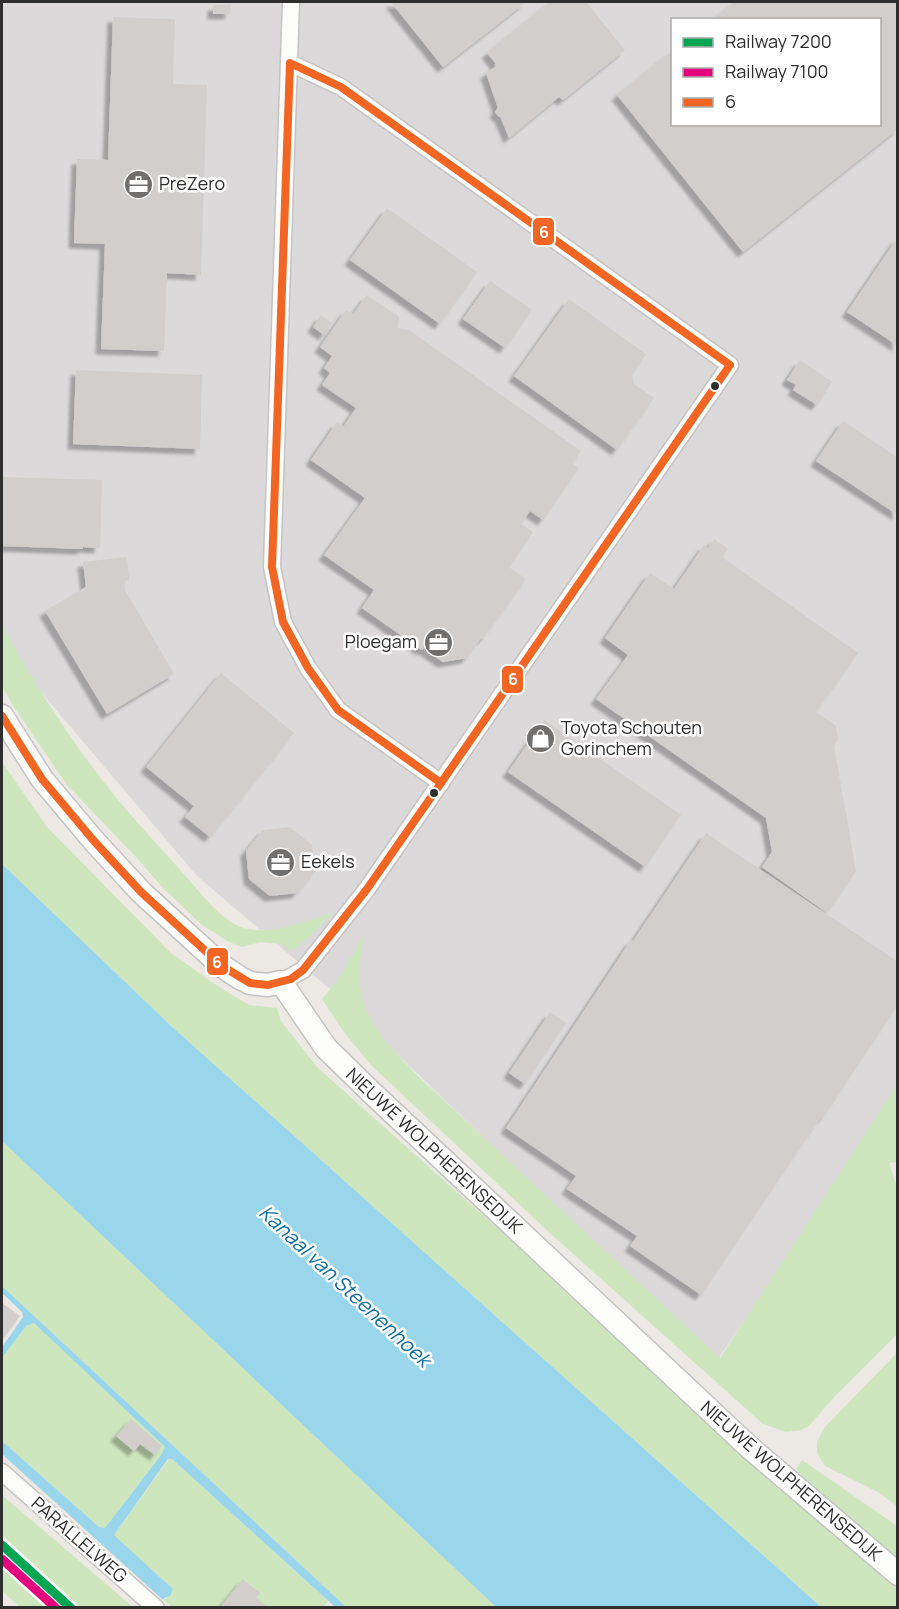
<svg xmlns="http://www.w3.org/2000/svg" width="899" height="1609" viewBox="0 0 899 1609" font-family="Manrope,sans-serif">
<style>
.industrial{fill:#dcd9db;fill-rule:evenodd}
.green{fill:#cee6be}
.water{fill:#99d6ec}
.building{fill:#d1cecb;filter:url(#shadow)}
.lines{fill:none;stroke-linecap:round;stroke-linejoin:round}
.street-casing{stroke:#c5c4c5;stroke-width:19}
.secondary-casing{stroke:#c5c4c5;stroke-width:25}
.street{stroke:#fcfcfb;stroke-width:16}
.secondary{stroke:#fcfcfb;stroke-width:22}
.bus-1-casing{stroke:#fff;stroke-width:12}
.bus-1{stroke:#f26522;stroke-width:8}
.rail-1-casing{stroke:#fff;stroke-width:14}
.rail-2-casing{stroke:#fff;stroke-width:14}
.rail-1{stroke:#00a651;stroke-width:9}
.rail-2{stroke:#e5007d;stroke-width:9}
.bus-dot{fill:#2e2e2e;stroke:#fff;stroke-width:2}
.labels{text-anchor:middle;stroke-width:5;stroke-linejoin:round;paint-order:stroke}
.poi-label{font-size:18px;fill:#2e2e2e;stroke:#fff;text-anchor:start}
.street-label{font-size:18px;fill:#2e2e2e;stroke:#fff}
.water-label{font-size:20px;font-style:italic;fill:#0d6fa3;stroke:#fff}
.line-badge{stroke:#fff;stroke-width:2}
.badge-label{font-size:16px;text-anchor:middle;font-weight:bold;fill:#fff}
</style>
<defs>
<filter id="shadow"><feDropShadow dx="-5.5" dy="5.5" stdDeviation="1.5" flood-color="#0004"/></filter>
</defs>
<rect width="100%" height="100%" fill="#ece8e4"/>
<path class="industrial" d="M2,2H897V1098L716,1362L331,990L197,876L2,646ZM672,20H880V124H672Z"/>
<g class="green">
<path d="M2,624C33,682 72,743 114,795C136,822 160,847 183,873C198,890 222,922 244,928C272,936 305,921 332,913L310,937L292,950L279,944L261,942L242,947L229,942L202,925L161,886L136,857L66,784L12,704L2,685Z"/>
<polygon points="2,762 47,827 171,953 219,987 249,1005 277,1008 281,1021 317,1067 629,1346 857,1554 897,1586 897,1607 821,1607 170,1025 2,864"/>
<path d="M363,936C362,952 358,971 360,987C365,1026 395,1051 420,1078L720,1358L897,1085V1162L889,1163L898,1190L897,1334L834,1397L808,1427L801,1430L786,1432L763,1424L551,1234L371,1065L343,1031L322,999L337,981Z"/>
<polygon points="2,1141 496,1607 346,1607 2,1286"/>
<polygon points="34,1322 165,1447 161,1455 105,1528 99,1527 2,1441 2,1358 26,1326"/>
<polygon points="897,1353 897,1506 878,1492 825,1466 817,1453 817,1442 824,1428"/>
<polygon points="169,1459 172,1459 328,1601 323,1608 172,1607 162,1599 166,1599 173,1589 114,1535"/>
<polygon points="802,1460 897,1526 897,1563 869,1539 798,1473 796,1469"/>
<polygon points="2,1495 133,1607 66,1607 2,1551"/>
<polygon points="2,1564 49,1607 20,1607 2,1591"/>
</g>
<g class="water">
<polygon points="2,864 170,1025 821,1607 496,1607 2,1141"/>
<polygon points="2,1286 346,1607 335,1607 172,1459 168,1459 114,1535 173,1589 170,1596 162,1599 2,1454 2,1441 99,1527 105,1528 161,1455 165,1447 34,1323 26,1326 2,1358 2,1347 23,1317 22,1312 2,1293"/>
</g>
<g class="building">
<polygon points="391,2 526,2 443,67"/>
<polygon points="550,2 586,2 625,50 563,100 559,97 509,138 500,116 499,117 495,112 498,108 486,73 496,66 494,65 496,64 487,53"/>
<polygon points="734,2 898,2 898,129 743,252 617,95 672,51 672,124 880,124 880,20 712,20"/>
<polygon points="213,5 231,5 230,14 213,14"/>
<polygon points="113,17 175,19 173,84 207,85 201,275 167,273 164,351 101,349 105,244 74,243 77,159 108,160"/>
<polygon points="387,208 477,272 440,324 350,260"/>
<polygon points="898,237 898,346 847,312"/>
<polygon points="490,281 532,310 505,348 463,319"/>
<polygon points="367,295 399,317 398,328 409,330 581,451 572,463 579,468 543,520 530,511 521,524 533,532 509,567 526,579 483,639 481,638 467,658 443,662 423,648 422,650 362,608 374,590 324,555 365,498 311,460 337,422 343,427 356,408 322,385 330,373 324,368 332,356 320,347 346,310 353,314"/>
<polygon points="569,299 646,354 632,374 634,384 654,398 617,450 514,376"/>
<polygon points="321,315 332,323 324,335 313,327"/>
<polygon points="800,360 832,382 817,405 793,390 796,385 787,380"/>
<polygon points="76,370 202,375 200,449 73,444"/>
<polygon points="843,421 898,458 898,515 816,461"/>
<polygon points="2,477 102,480 100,548 83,547 83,549 2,546"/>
<polygon points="714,539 728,549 722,557 858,653 816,712 836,726 838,739 834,746 856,871 827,913 762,867 772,852 766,818 596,699 628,655 605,638 650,573 674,589 704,545 708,548"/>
<polygon points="127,557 129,580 124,581 125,590 174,674 107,714 45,611 86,587 83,562"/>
<polygon points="221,673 294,733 210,837 185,817 194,806 146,767"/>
<polygon points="544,720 681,815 645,867 508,772"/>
<polygon points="290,827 312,845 315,872 297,893 270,896 249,879 246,851 263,830"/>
<polygon points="706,833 898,962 898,1005 823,1118 822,1116 701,1295 630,1246 637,1236 567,1189 576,1176 506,1128 631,940 633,941"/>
<polygon points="550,1012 566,1023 525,1084 509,1073"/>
<polygon points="2,1303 20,1316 3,1339 2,1337"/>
<polygon points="131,1419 162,1446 155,1455 140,1444 134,1451 116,1436"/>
<polygon points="243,1579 260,1593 256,1597 268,1608 221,1606"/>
</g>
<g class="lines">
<defs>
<g id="street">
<polyline points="291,2 272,567 283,622 308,668 338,710 441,783"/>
<polyline points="281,982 303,970 367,889 730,365 341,87 290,63"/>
<polyline points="2,1472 156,1608"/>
</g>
<polyline id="secondary" points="2,716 42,779 94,841 141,892 222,966 240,978 250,983 268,985 281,982 326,1048 370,1091 749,1447 898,1574"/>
</defs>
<use href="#street" class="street-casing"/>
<use href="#secondary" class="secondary-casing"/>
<use href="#street" class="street"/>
<use href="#secondary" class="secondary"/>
<defs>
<g id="bus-1">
<polygon points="290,63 341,87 730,365 441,783 338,710 308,668 283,622 272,567"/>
<polyline points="2,716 42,779 94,841 141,892 222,966 250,983 268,985 291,979 303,970 367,889 441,783"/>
</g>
</defs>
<use href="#bus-1" class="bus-1-casing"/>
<use href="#bus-1" class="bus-1"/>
<defs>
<polyline id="rail-1" points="2,1545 71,1608"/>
<polyline id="rail-2" points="2,1559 56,1608"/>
</defs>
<use href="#rail-1" class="rail-1-casing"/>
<use href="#rail-2" class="rail-2-casing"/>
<use href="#rail-1" class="rail-1"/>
<use href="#rail-2" class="rail-2"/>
</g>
<defs>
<symbol id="office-disc" viewBox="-11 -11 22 22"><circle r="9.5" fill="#706f6e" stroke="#fff"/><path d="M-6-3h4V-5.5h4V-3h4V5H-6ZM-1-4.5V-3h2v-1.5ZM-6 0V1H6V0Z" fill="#fff"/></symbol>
<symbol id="shop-disc" viewBox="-11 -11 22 22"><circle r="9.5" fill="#706f6e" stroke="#fff"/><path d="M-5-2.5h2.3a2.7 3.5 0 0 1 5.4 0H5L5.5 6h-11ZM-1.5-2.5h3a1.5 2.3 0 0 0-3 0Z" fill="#fff"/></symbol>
</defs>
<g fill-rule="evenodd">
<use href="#office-disc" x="122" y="168" width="33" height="33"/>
<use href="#office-disc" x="422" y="626" width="33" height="33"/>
<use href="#shop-disc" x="524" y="722" width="33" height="33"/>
<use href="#office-disc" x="264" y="846" width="33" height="33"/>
</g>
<g class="bus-dot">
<circle cx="715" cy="386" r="5"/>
<circle cx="434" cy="793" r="5"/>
</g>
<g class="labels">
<g class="poi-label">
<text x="159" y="190">PreZero</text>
<text x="417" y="648" text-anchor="end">Ploegam</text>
<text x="561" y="734">Toyota Schouten<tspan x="561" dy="21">Gorinchem</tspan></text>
<text x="301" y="868">Eekels</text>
</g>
<g class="street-label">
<text transform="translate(434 1151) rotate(43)" y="6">NIEUWE WOLPHERENSEDIJK</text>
<text transform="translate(791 1481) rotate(41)" y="6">NIEUWE WOLPHERENSEDIJK</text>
<text transform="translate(79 1540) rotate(41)" y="6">PARALLELWEG</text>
</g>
<g class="water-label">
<text transform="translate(345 1286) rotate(43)" y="7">Kanaal van Steenenhoek</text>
</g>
</g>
<g class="line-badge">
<rect x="532" y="217" width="23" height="29" rx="6" fill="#f26522"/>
<rect x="501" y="665" width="23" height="29" rx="6" fill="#f26522"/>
<rect x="206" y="947" width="23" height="29" rx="6" fill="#f26522"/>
</g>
<g class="badge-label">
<text x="544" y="238">6</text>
<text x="513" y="685">6</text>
<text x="217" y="968">6</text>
</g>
<rect width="899" height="1609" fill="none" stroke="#2e2e2e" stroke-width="6"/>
<rect x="671" y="18" width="210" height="108" fill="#ffffff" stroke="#ababab" stroke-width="1.5"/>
<rect x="683" y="38" width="30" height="9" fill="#00a651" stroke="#ababab" stroke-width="1.5"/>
<text x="725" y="48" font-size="18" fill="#2e2e2e">Railway 7200</text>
<rect x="683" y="68" width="30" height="9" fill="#e5007d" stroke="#ababab" stroke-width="1.5"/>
<text x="725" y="78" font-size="18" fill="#2e2e2e">Railway 7100</text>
<rect x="683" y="98" width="30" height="9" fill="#f26522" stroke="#ababab" stroke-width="1.5"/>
<text x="725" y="108" font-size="18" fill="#2e2e2e">6</text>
</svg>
